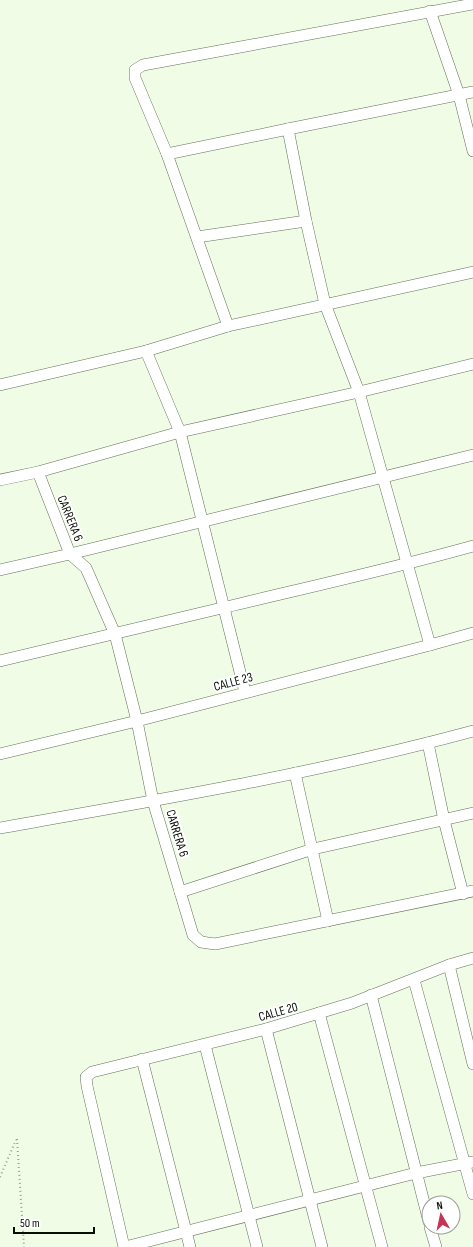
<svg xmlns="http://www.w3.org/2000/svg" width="473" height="1247" viewBox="0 0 473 1247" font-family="'Sofia Sans Condensed',sans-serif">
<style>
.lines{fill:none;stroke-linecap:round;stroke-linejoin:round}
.minor-casing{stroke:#66705c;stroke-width:12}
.path{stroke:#99a291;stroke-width:2;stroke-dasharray:1 3;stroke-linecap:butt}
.minor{stroke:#fff;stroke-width:11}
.labels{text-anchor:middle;stroke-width:4;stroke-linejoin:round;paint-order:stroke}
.street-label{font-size:13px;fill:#0a0d06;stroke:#fff}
</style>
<rect width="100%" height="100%" fill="#f0fce5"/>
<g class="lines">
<defs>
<g id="minor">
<polyline points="430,11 459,95 473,151"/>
<polyline points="288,129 306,221 325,304 359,392 430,645"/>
<polyline points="167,154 288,129 473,92"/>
<polyline points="197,237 306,221"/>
<polyline points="228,326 167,154 135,78 135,70 143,65 473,4"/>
<polyline points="146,351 180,432 245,692"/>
<polyline points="0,385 146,351 228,326 473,272"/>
<polyline points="38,472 70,554 86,568 115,634 137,721 153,801 193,935 201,942 215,944 473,891"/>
<polyline points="0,480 38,472 180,432 359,392 473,364"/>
<polyline points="0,570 70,554 473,455"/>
<path d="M0,661C76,643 151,625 226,607C309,587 391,569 473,546"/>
<polyline points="428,743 444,820 463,894"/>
<polyline points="0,754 137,721 430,645 473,633"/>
<polyline points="295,773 328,921"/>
<path d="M0,828C159,800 318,773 473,731"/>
<polyline points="180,892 313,849 473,813"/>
<polyline points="449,965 473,1064"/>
<polyline points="414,980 473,1194"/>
<polyline points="371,995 429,1222"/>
<polyline points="319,1013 382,1247"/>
<polyline points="266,1029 322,1247"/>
<polyline points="205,1045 257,1247"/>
<polyline points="142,1059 190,1247"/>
<polyline points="430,1227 436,1247"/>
<polyline points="124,1247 87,1086 86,1077 92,1072 266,1029 352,1003 449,965 473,958"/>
<polyline points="125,1247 416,1173 473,1162"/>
</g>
</defs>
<use href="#minor" class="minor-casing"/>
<g class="path">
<polyline points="17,1139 24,1247"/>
<polyline points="0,1177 16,1140"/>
</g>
<use href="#minor" class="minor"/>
</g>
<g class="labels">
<g class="street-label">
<text transform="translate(71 518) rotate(68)" y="5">CARRERA 6</text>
<text transform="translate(233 681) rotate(-15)" y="5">CALLE 23</text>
<text transform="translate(178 833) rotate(73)" y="5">CARRERA 6</text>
<text transform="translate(278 1011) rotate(-16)" y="5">CALLE 20</text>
</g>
</g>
<g transform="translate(441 1215) rotate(351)"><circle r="19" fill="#ffffff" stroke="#9d9e9b"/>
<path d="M0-3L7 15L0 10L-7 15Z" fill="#c43456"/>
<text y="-6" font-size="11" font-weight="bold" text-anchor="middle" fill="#0a0d06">N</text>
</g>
<path d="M14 1227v6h80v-6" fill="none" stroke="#0a0d06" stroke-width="2"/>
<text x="20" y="1227" font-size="12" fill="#0a0d06" stroke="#ffffff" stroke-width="3" paint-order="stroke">50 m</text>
</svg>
